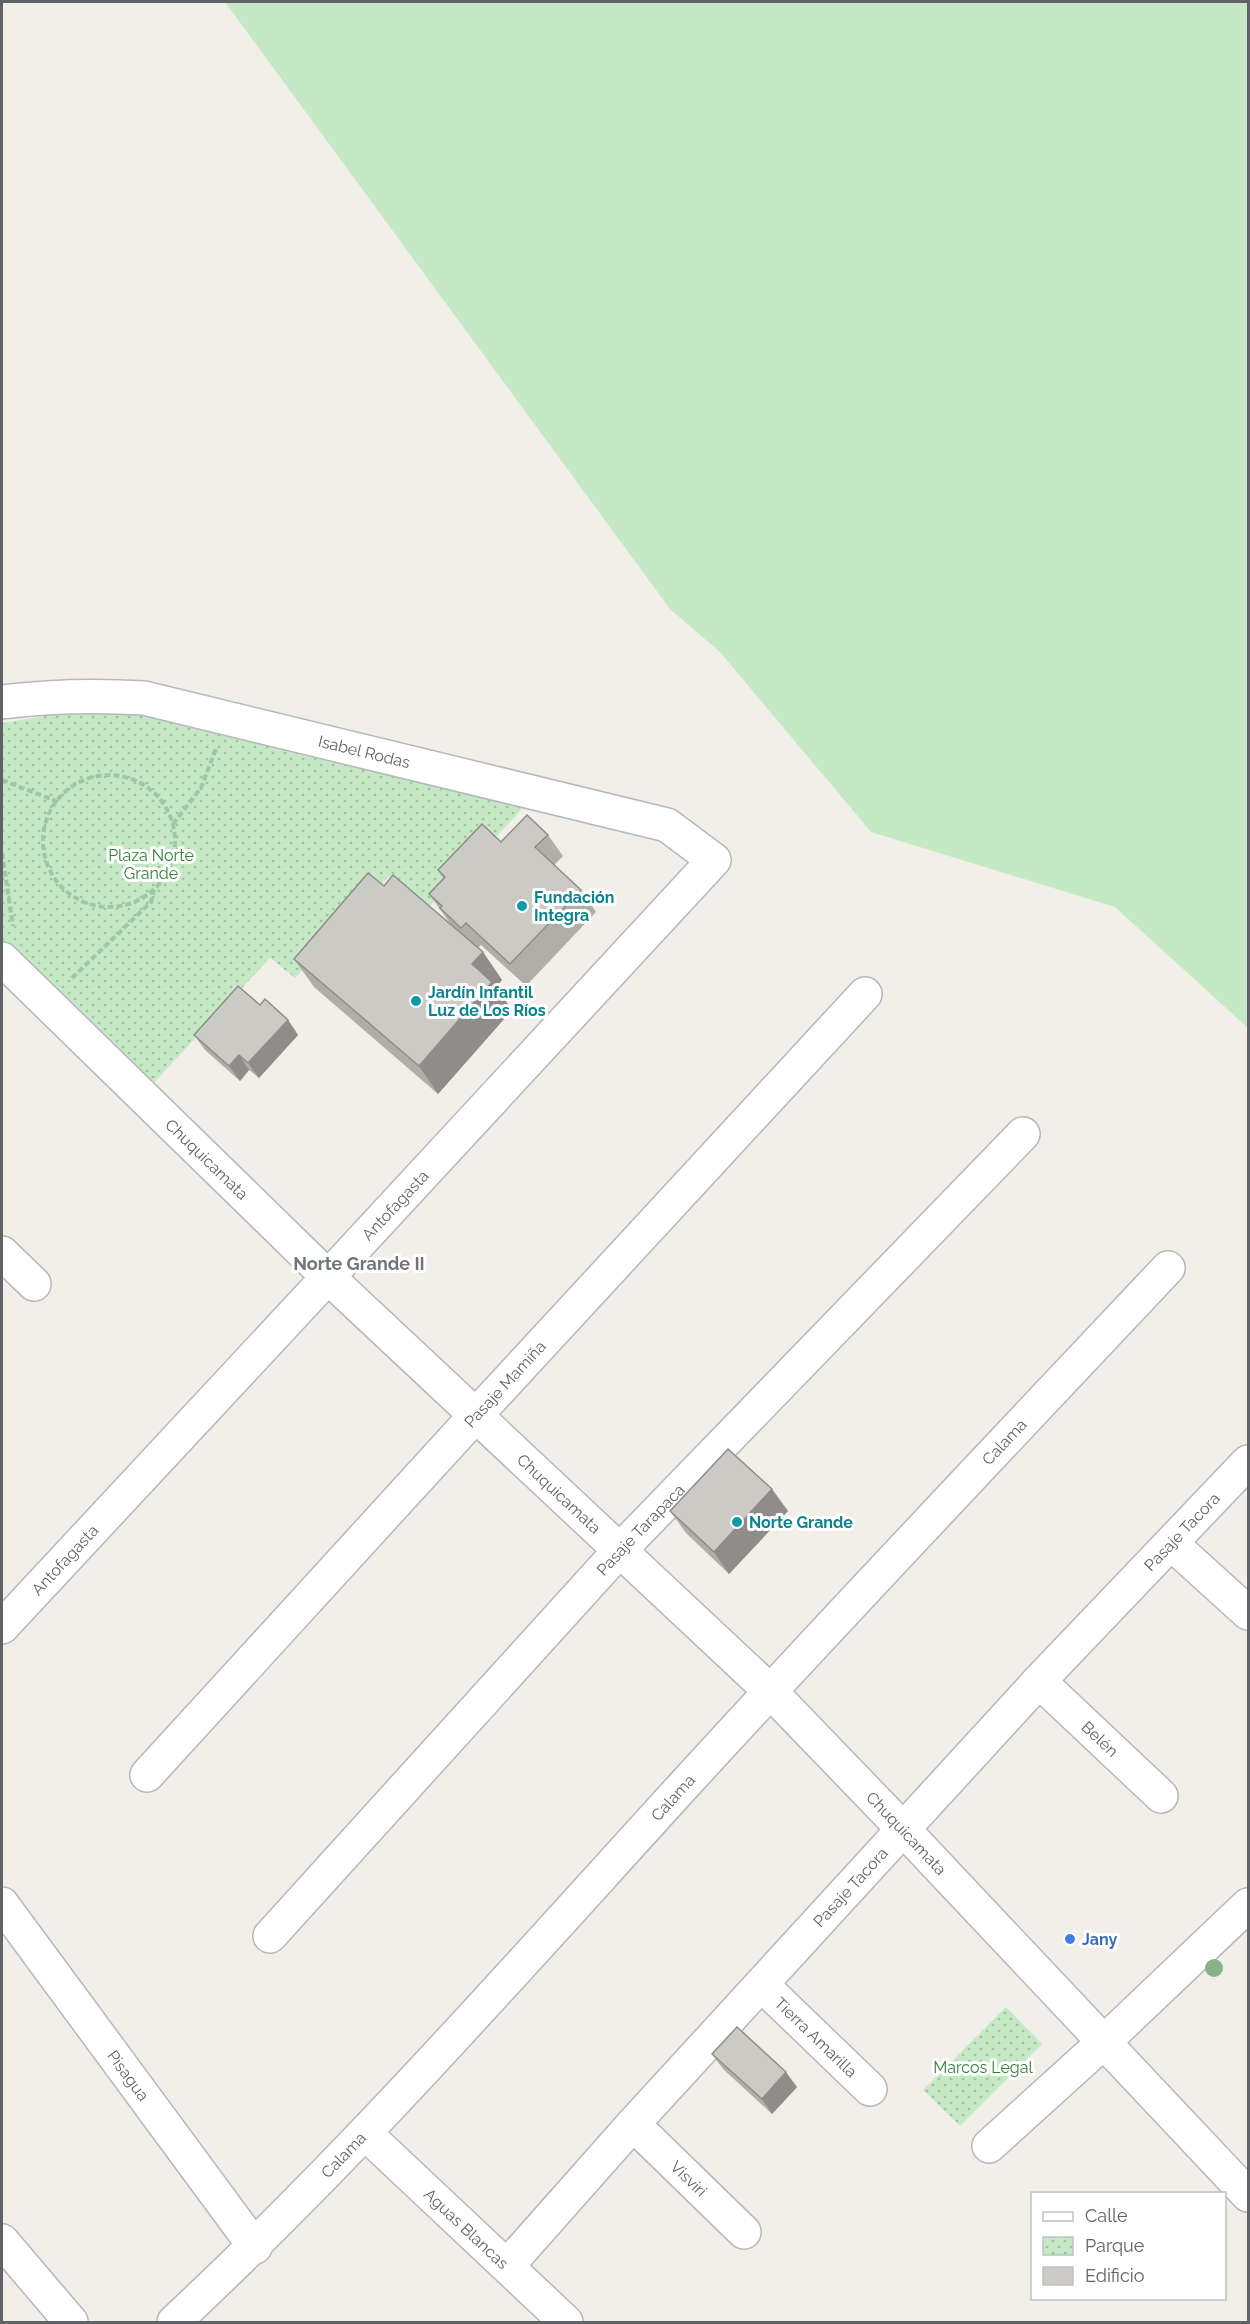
<svg xmlns="http://www.w3.org/2000/svg" width="1250" height="2324" viewBox="0 0 1250 2324" font-family="Raleway,sans-serif">
<style>
.grass{fill:#c5e8c5}
.park{fill:url(#park-dots)}
.lines{fill:none;stroke-linecap:round;stroke-linejoin:round}
.minor-casing{stroke:#b5b8bc;stroke-width:36}
.tertiary-casing{stroke:#b5b8bc;stroke-width:36}
.path{stroke:#9cc7a9;stroke-width:4;stroke-dasharray:6 3;stroke-linecap:butt}
.minor{stroke:#fff;stroke-width:33}
.tertiary{stroke:#fff;stroke-width:33}
.tree{fill:#89b387}
.wall{fill:#afaea9}
.shaded-wall{fill:#8f8d8a}
.building{fill:#cccac5;stroke:#8f8d8a;stroke-width:1.5}
.culture-dot{fill:#0f9aa8;stroke:#fff;stroke-width:2}
.shop-dot{fill:#3f7fe0;stroke:#fff;stroke-width:2}
.labels{text-anchor:middle;stroke-width:6;stroke-linejoin:round;paint-order:stroke}
.street-label{font-size:16px;fill:#5f6368;stroke:#fff}
.park-label{font-size:16px;fill:#348238;stroke:#fff}
.culture-label{font-size:16px;font-weight:bold;fill:#0d838f;stroke:#fff;text-anchor:start}
.shop-label{font-size:16px;font-weight:bold;fill:#366cbe;stroke:#fff;text-anchor:start}
.neighbourhood-label{font-size:18px;font-weight:bold;fill:#70757a;stroke:#fff}
</style>
<defs>
<pattern id="park-dots" width="8" height="8" patternUnits="userSpaceOnUse" patternTransform="scale(1.5)"><rect width="8" height="8" fill="#c5e8c5"/><path d="M2 2h.1M6 6h.1" fill="none" stroke="#a3c0a4" stroke-width="1.8" stroke-linecap="round"/></pattern>
</defs>
<rect width="100%" height="100%" fill="#f1efe8"/>
<polygon class="grass" points="225,2 1248,2 1248,1028 1115,907 871,832 720,652 670,609"/>
<g class="park">
<polygon points="151,710 527,801 516,816 427,909 389,876 295,978 270,958 149,1088 2,951 2,723 64,713"/>
<polygon points="1006,2007 1042,2044 960,2126 923,2090"/>
</g>
<g class="lines">
<defs>
<g id="minor">
<path id="s1" d="M2,702C50,696 96,695 144,698L667,825L714,860L328,1277L2,959"/>
<polyline points="2,1253 34,1284"/>
<polyline points="1172,1544 1248,1613"/>
<path id="s2" d="M1039,1681L1161,1796"/>
<path id="s3" d="M147,1775L476,1415L865,994"/>
<path id="s4" d="M2,1904L255,2247"/>
<path id="s5" d="M270,1936L620,1550L1023,1134"/>
<path id="s6" d="M762,1985L870,2089"/>
<path id="s7" d="M633,2124L744,2232"/>
<path id="s8" d="M366,2134L566,2322"/>
<polyline points="989,2146 1105,2041 1248,1905"/>
<polyline points="2,2241 71,2322"/>
<path id="s9" d="M508,2265L633,2124L1039,1681L1248,1462"/>
<path id="s10" d="M174,2322C355,2153 518,1967 685,1784C844,1610 1007,1439 1168,1268"/>
</g>
<g id="tertiary">
<path id="s11" d="M2,1627L328,1277L770,1691L903,1829L1248,2195"/>
</g>
</defs>
<use href="#minor" class="minor-casing"/>
<use href="#tertiary" class="tertiary-casing"/>
<g class="path">
<circle cx="109" cy="841" r="66"/>
<polyline points="2,780 56,801"/>
<polyline points="173,824 201,788 216,749"/>
<polyline points="2,853 13,926"/>
<polyline points="72,978 151,902 154,890"/>
</g>
<use href="#minor" class="minor"/>
<use href="#tertiary" class="tertiary"/>
</g>
<circle class="tree" cx="1214" cy="1968" r="9"/>
<g class="wall">
<polygon points="548,835 563,856 554,865 581,890 596,912 526,986 481,945 478,948 483,952 502,980 496,987 512,1010 438,1094 314,987 294,959 384,886 452,926 429,894 444,879 438,870 501,842"/>
<polygon points="288,1020 298,1035 259,1078 249,1070 240,1081 205,1050 194,1035"/>
<polygon points="670,1511 788,1511 729,1574 686,1533"/>
<polygon points="712,2054 797,2087 772,2114 723,2069"/>
</g>
<g class="shaded-wall">
<polygon points="483,952 502,980 496,987 512,1010 438,1094 419,1066 472,964"/>
<polygon points="288,1020 298,1035 259,1078 248,1063"/>
<polygon points="239,1055 249,1070 240,1081 229,1066"/>
<polygon points="772,1489 788,1511 729,1574 714,1552"/>
<polygon points="786,2072 797,2087 772,2114 762,2099"/>
</g>
<g class="building">
<polygon points="527,815 548,835 535,847 581,890 510,964 466,923 461,928 440,908 442,906 429,894 445,877 438,870 482,824 501,842"/>
<polygon points="368,873 384,886 393,875 483,952 472,964 492,982 419,1066 294,959"/>
<polygon points="238,986 260,1005 265,999 288,1020 248,1063 239,1055 229,1066 194,1035"/>
<polygon points="728,1449 772,1489 714,1552 670,1511"/>
<polygon points="737,2027 786,2072 762,2099 712,2054"/>
</g>
<g class="culture-dot">
<circle cx="522" cy="906" r="6"/>
<circle cx="416" cy="1001" r="6"/>
<circle cx="737" cy="1522" r="6"/>
</g>
<circle class="shop-dot" cx="1070" cy="1939" r="6"/>
<g class="labels">
<g class="street-label">
<text dy="6" stroke="none"><textPath href="#s1" startOffset="369">Isabel Rodas</textPath></text>
<text transform="translate(207 1159) rotate(44)" y="6">Chuquicamata</text>
<text transform="translate(395 1205) rotate(-47)" y="6">Antofagasta</text>
<text dy="6" stroke="none"><textPath href="#s3" startOffset="530">Pasaje Mamiña</textPath></text>
<text dy="6" stroke="none"><textPath href="#s10" startOffset="1210">Calama</textPath></text>
<text dy="6" stroke="none"><textPath href="#s11" startOffset="795">Chuquicamata</textPath></text>
<text dy="6" stroke="none"><textPath href="#s5" startOffset="550">Pasaje Tarapaca</textPath></text>
<text dy="6" stroke="none"><textPath href="#s9" startOffset="996">Pasaje Tacora</textPath></text>
<text dy="6" stroke="none"><textPath href="#s11" startOffset="92">Antofagasta</textPath></text>
<text dy="6" stroke="none"><textPath href="#s2" startOffset="84">Belén</textPath></text>
<text dy="6" stroke="none"><textPath href="#s10" startOffset="724">Calama</textPath></text>
<text dy="6" stroke="none"><textPath href="#s11" startOffset="1281">Chuquicamata</textPath></text>
<text dy="6" stroke="none"><textPath href="#s9" startOffset="510">Pasaje Tacora</textPath></text>
<text dy="6" stroke="none"><textPath href="#s6" startOffset="75">Tierra Amarilla</textPath></text>
<text dy="6" stroke="none"><textPath href="#s4" startOffset="213">Pisagua</textPath></text>
<text dy="6" stroke="none"><textPath href="#s10" startOffset="238">Calama</textPath></text>
<text dy="6" stroke="none"><textPath href="#s7" startOffset="78">Visviri</textPath></text>
<text dy="6" stroke="none"><textPath href="#s8" startOffset="138">Aguas Blancas</textPath></text>
</g>
<g class="park-label">
<text x="151" y="861">Plaza Norte<tspan x="151" dy="18">Grande</tspan></text>
<text x="983" y="2073">Marcos Legal</text>
</g>
<g class="culture-label">
<text x="534" y="903">Fundación<tspan x="534" dy="18">Integra</tspan></text>
<text x="428" y="998">Jardín Infantil<tspan x="428" dy="18">Luz de Los Ríos</tspan></text>
<text x="749" y="1528">Norte Grande</text>
</g>
<g class="shop-label">
<text x="1082" y="1945">Jany</text>
</g>
<g class="neighbourhood-label">
<text x="359" y="1270">Norte Grande II</text>
</g>
</g>
<rect width="1250" height="2324" fill="none" stroke="#5f6368" stroke-width="6"/>
<rect x="1031" y="2192" width="195" height="108" fill="#ffffff" stroke="#bfc1c3" stroke-width="1.5"/>
<rect x="1043" y="2212" width="30" height="9" fill="#ffffff" stroke="#bfc1c3" stroke-width="1.5"/>
<text x="1085" y="2222" font-size="18" fill="#5f6368">Calle</text>
<rect x="1043" y="2237" width="30" height="18" fill="url(#park-dots)" stroke="#bfc1c3" stroke-width="1.5"/>
<text x="1085" y="2252" font-size="18" fill="#5f6368">Parque</text>
<rect x="1043" y="2267" width="30" height="18" fill="#cccac5" stroke="#bfc1c3" stroke-width="1.5"/>
<text x="1085" y="2282" font-size="18" fill="#5f6368">Edificio</text>
</svg>
